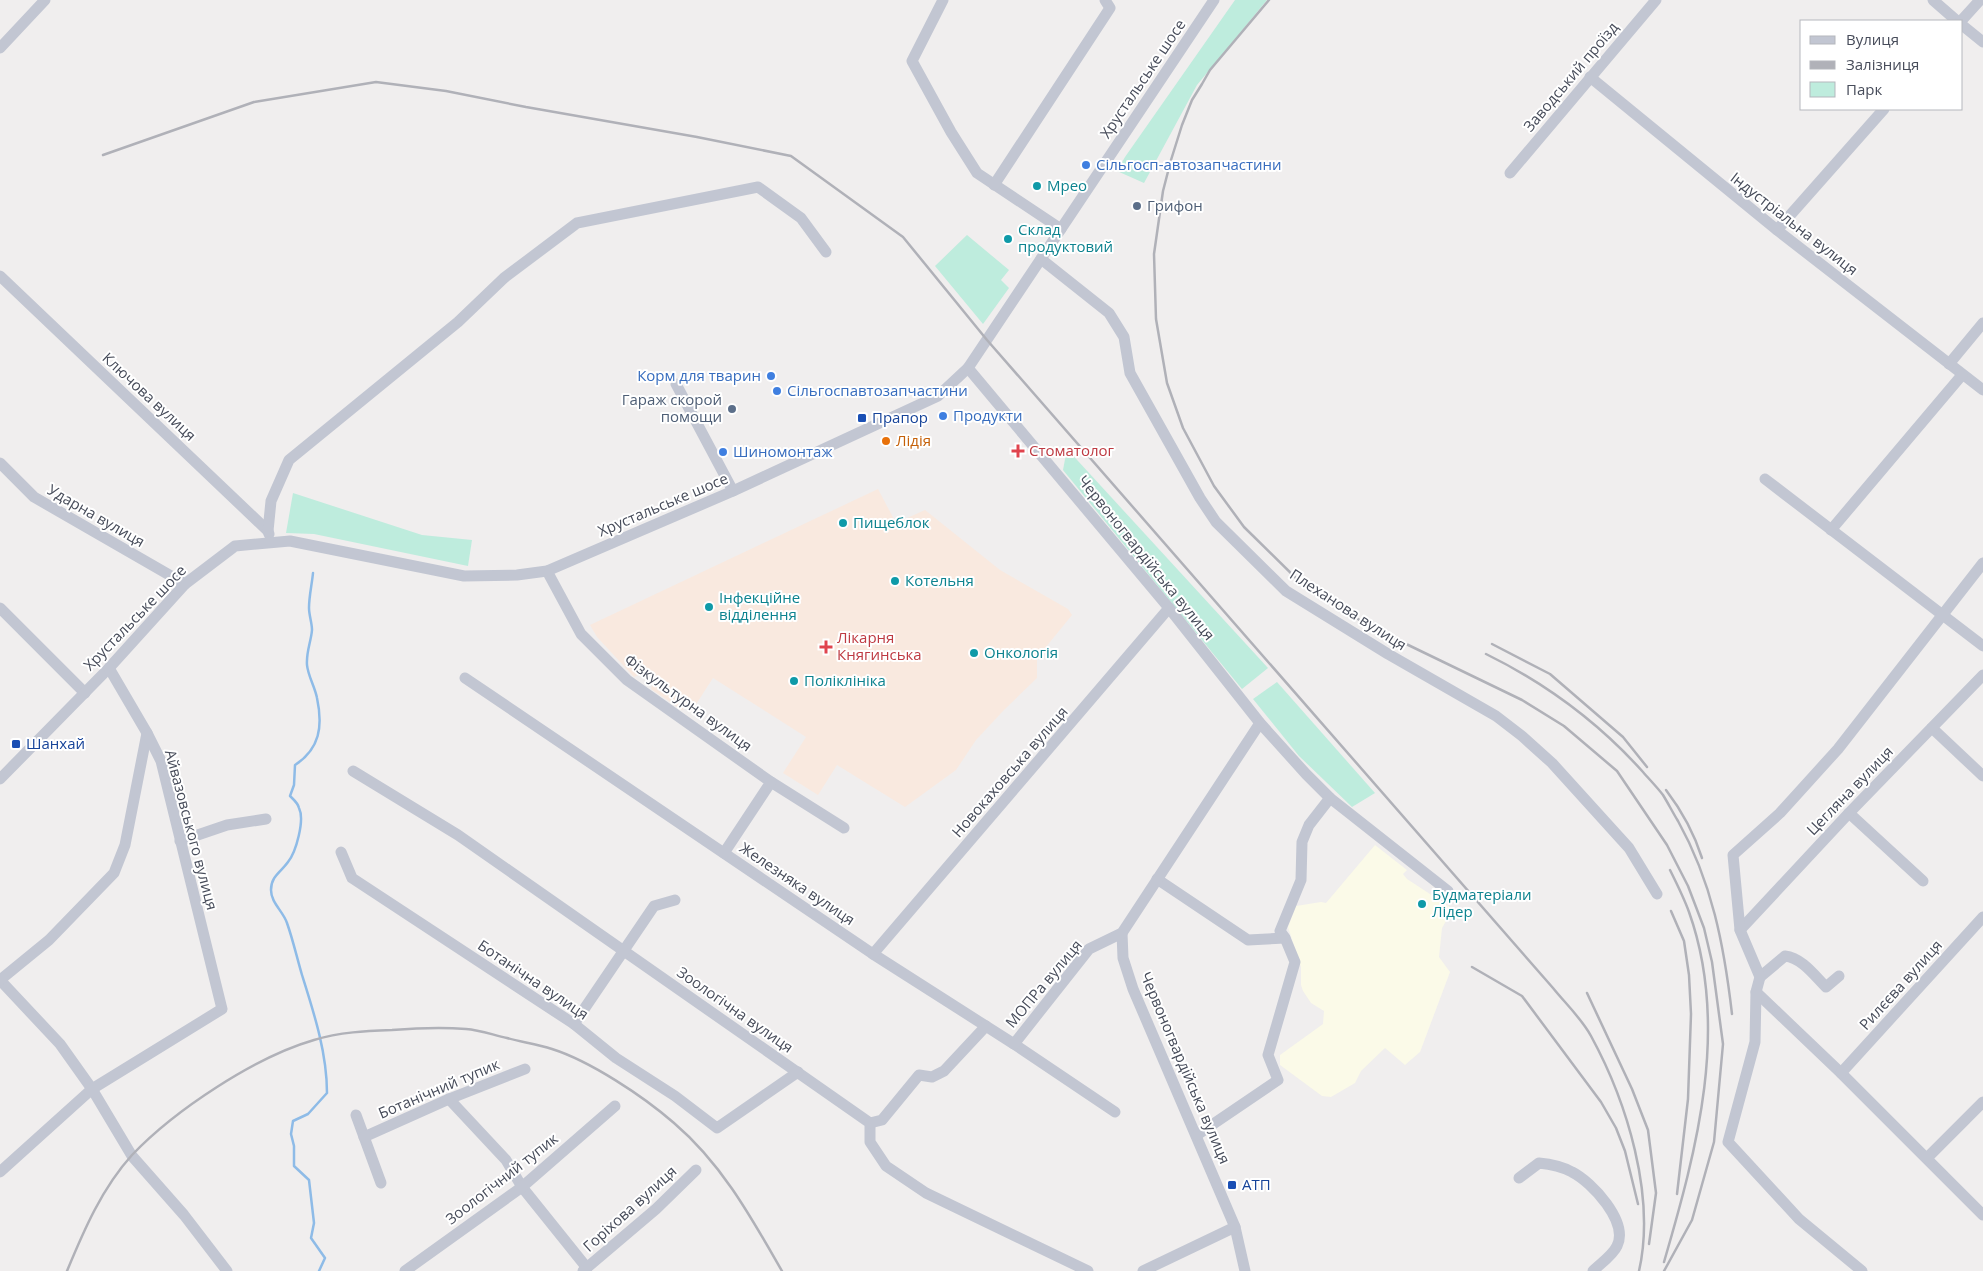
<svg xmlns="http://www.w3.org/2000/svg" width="1983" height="1271" viewBox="0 0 1983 1271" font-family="'Open Sans',sans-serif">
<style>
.commercial{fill:#fbfae8}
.medical{fill:#f9e9df}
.green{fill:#beecdd}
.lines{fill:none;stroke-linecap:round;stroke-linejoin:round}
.stream{stroke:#8ebbe7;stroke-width:2.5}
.minor{stroke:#c2c6d2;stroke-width:11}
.rail{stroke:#b0b1b8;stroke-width:2.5}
.shop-dot{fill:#3f7fe0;stroke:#fff;stroke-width:2}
.culture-dot{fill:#0f9aa8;stroke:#fff;stroke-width:2}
.service-dot{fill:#5c6f8a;stroke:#fff;stroke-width:2}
.transit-dot{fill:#1a4fb4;stroke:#fff;stroke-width:2}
.food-dot{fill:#e8710a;stroke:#fff;stroke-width:2}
.health-dot{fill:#e0444e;stroke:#fff;stroke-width:2}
.labels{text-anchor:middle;stroke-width:4;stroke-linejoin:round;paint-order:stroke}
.street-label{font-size:15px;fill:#474c5a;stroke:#fff}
.shop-label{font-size:15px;fill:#366cbe;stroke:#fff;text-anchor:start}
.culture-label{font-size:15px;fill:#0d838f;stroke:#fff;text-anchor:start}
.service-label{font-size:15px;fill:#4e5e75;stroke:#fff;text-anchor:start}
.transit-label{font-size:15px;fill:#164399;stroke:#fff;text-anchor:start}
.food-label{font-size:15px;fill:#c56008;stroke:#fff;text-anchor:start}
.health-label{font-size:15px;fill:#be3a42;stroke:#fff;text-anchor:start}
</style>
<rect width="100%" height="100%" fill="#f0eeee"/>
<polygon class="commercial" points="1375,845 1407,870 1403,874 1407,879 1453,909 1442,928 1439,957 1450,972 1420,1052 1405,1065 1385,1048 1361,1071 1355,1083 1331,1097 1322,1096 1280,1065 1280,1055 1323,1024 1324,1011 1311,1003 1303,991 1301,985 1301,967 1288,927 1296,906 1321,902 1326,903"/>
<polygon class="medical" points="878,489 896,523 925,510 1000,570 1068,609 1072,615 1037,658 1037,678 1004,710 976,740 956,770 905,807 837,765 818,795 783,773 806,737 713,678 691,712 685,707 682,710 651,689 654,678 647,671 634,677 597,637 590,625"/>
<g class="green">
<polygon points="1235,0 1267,0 1197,85 1144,183 1117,171 1125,157"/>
<polygon points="967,235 1009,270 1001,280 1009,288 983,324 935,266"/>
<polygon points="1067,449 1268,668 1242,689 1063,470"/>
<polygon points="293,493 422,535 472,540 468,566 314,534 286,533"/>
<polygon points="1277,682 1375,793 1352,807 1299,756 1253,699"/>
</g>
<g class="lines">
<path class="stream" d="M313,573C312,584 309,596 309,608C309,615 312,623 312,630C311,642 306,652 307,665C308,676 315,687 317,698C323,726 320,749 295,765L294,785L290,796C293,799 298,803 299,808C305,820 296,852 288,862C281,872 271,876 271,890C271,903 283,911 287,923C293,940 297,958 302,975C314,1013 327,1053 327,1093L308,1114L293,1121L291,1134L294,1146V1166L309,1180L314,1223L311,1238L325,1258L319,1271"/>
<g class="minor">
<polyline points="943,0 912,61 951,132 977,173 1061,229"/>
<polyline points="1933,0 1957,21"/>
<polyline points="1961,21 1980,0"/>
<polyline points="1962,25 1983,42"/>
<polyline points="0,48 45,0"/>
<polyline points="1590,77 1777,230 1983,390"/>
<polyline points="1510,173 1656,0"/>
<polyline points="994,185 1110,8 1105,0"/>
<polyline points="1777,230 1884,109"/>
<polyline points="1041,259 1109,313 1124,337 1130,373 1200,498 1216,522 1286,591 1388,654 1496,716 1522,736 1552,763 1629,848 1657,894"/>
<polyline points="0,276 268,531 269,534"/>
<polyline points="1949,364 1983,323"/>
<polyline points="968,368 1169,608 1260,723 1306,774 1330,798 1448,891"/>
<polyline points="676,384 733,491"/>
<polyline points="0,463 34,497 185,584"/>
<polyline points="1765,479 1983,646"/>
<polyline points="1831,530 1962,375"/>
<polyline points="268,531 271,501 289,460 458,322 504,278 577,223 758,187 801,218 826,252"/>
<polyline points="547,571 581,634 627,680 771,782 844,828"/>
<polyline points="0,608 85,693"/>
<polyline points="465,678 873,954 1014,1044 1115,1112"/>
<polyline points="1932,728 1983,776"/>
<polyline points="353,771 458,835 870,1123 870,1142 886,1166 926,1193 1088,1271"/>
<polyline points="0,779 109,668 185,584 235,546 290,541 464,576 517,575 547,571 733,491 938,396 968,368 1214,0"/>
<polyline points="1849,813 1923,881"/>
<polyline points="180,841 227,825 266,819"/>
<polyline points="341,852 352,878 574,1024 616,1058 675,1096 717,1128 798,1072"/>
<polyline points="724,853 771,782"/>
<polyline points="1157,879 1248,940 1285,938"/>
<polyline points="1740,930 1849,813 1983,675"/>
<polyline points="1122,933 1123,958 1133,989 1235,1227 1245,1271"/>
<polyline points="873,954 1169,608"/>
<path d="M1760,977L1785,956C1802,958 1814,975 1826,987L1839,976"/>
<polyline points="0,980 60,1044 92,1089 132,1156 184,1215 227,1271"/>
<polyline points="0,980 49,940 114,873 125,845 147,733"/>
<polyline points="1756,992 1841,1073 1983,1215"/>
<polyline points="574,1024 654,906 675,900"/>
<polyline points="1014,1044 1089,949 1122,933 1260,723"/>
<polyline points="1841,1073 1983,917"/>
<polyline points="449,1099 506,1160 522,1187 587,1268"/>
<polyline points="356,1115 381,1183"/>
<polyline points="870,1123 882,1120 919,1075 932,1077 944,1071 986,1026"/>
<polyline points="1197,1135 1278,1080 1268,1055 1295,962 1285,938 1280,931 1301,880 1302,842 1309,825 1330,798"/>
<polyline points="364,1137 449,1099 525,1069"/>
<polyline points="1927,1158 1983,1102"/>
<polyline points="0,1172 92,1089 222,1009 161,761 147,733 109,668"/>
<path d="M1519,1178L1539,1163C1550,1164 1561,1166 1572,1172C1592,1182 1629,1222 1617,1246C1613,1255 1600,1264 1593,1271"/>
<polyline points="405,1271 522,1187 615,1106"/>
<polyline points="583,1271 656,1209 696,1170"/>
<polyline points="1143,1271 1235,1227"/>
<polyline points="1862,1271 1799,1219 1728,1142 1755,1042 1756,992 1760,977 1740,930 1733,855 1780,813 1838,749 1983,563"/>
</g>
<g class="rail">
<polyline points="1269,0 1210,70 1202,84 1192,100 1182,125 1171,160 1163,191 1154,254 1156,319 1167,383 1183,428 1214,486 1244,527 1304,586 1371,627 1522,700 1564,726 1617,771 1667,845 1688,886 1704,928 1712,962 1723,1044 1714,1142 1692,1220 1664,1271"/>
<path d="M103,155L254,102L376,82L446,91L526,107L697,137L791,156L903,237L987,340L1553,988C1565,1003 1582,1019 1591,1036C1627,1102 1656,1196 1639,1271"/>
<polyline points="1492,644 1550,674 1623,737 1647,767"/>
<path d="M1486,654C1545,683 1599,723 1643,772C1649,779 1657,787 1663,795C1668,803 1673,813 1678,821C1712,882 1724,945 1732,1014"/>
<path d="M1666,790C1682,811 1694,833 1702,858"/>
<polyline points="1671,911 1684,941 1689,975 1691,1014 1688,1099 1677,1194"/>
<polyline points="1472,967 1522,996 1601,1102 1616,1128 1625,1151 1638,1204"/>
<polyline points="1587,993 1632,1089 1648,1130 1656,1193 1649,1244"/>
<path d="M1664,1262C1697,1149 1730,1027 1689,912C1684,898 1677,884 1670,870"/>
<path d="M67,1271C84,1230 102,1188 132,1155C175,1110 255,1057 314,1040C340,1032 366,1031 392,1030C417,1028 442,1027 466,1029C480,1030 493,1035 507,1038C521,1042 537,1044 552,1049C590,1061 643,1096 674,1123C722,1164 751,1217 782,1271"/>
</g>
</g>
<g class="shop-dot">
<circle cx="1086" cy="165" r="5"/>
<circle cx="771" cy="376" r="5"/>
<circle cx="777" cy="391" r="5"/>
<circle cx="943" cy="416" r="5"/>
<circle cx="723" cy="452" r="5"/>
</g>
<g class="culture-dot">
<circle cx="1037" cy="186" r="5"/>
<circle cx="1008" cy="239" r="5"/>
<circle cx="843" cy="523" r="5"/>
<circle cx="895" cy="581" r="5"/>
<circle cx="709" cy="607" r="5"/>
<circle cx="974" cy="653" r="5"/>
<circle cx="794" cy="681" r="5"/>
<circle cx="1422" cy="904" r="5"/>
</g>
<g class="service-dot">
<circle cx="1137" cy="206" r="5"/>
<circle cx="732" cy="409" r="5"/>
</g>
<g class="transit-dot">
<rect x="857" y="413" width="10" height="10" rx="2.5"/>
<rect x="11" y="739" width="10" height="10" rx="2.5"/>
<rect x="1227" y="1180" width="10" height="10" rx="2.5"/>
</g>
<circle class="food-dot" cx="886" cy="441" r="5"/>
<g class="health-dot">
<path d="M1015.5 443.5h5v5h5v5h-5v5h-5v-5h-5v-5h5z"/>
<path d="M823.5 639.5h5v5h5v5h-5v5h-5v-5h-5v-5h5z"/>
</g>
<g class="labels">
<g class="street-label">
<text transform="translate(1571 77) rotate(-50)" y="5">Заводський проїзд</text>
<text transform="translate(1143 79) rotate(-56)" y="5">Хрустальське шосе</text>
<text transform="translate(1794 224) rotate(38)" y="5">Індустріальна вулиця</text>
<text transform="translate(149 397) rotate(43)" y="5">Ключова вулиця</text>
<text transform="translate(663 505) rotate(-23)" y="5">Хрустальське шосе</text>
<text transform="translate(96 516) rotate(30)" y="5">Ударна вулиця</text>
<text transform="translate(1146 558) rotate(51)" y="5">Червоногвардійська вулиця</text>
<text transform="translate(1348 610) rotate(33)" y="5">Плеханова вулиця</text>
<text transform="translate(135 618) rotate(-46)" y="5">Хрустальське шосе</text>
<text transform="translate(688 703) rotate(36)" y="5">Фізкультурна вулиця</text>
<text transform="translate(1010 772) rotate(-49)" y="5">Новокаховська вулиця</text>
<text transform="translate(1850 791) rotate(-46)" y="5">Цегляна вулиця</text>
<text transform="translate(191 830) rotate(75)" y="5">Айвазовського вулиця</text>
<text transform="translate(797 884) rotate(34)" y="5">Железняка вулиця</text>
<text transform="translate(533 980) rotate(34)" y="5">Ботанічна вулиця</text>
<text transform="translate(1044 984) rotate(-50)" y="5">МОПРа вулиця</text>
<text transform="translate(1901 985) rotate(-48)" y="5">Рилєєва вулиця</text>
<text transform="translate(735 1010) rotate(35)" y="5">Зоологічна вулиця</text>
<text transform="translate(1185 1068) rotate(67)" y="5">Червоногвардійська вулиця</text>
<text transform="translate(439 1089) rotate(-23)" y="5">Ботанічний тупик</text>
<text transform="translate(502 1179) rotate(-38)" y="5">Зоологічний тупик</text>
<text transform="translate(630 1209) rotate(-42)" y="5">Горіхова вулиця</text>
</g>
<g class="shop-label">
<text x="1096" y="170">Сільгосп-автозапчастини</text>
<text x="761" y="381" text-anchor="end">Корм для тварин</text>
<text x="787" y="396">Сільгоспавтозапчастини</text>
<text x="953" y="421">Продукти</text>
<text x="733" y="457">Шиномонтаж</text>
</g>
<g class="culture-label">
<text x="1047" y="191">Мрео</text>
<text x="1018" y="235">Склад<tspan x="1018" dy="17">продуктовий</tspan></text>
<text x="853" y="528">Пищеблок</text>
<text x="905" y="586">Котельня</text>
<text x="719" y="603">Інфекційне<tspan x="719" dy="17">відділення</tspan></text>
<text x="984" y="658">Онкологія</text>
<text x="804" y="686">Поліклініка</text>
<text x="1432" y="900">Будматеріали<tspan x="1432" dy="17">Лідер</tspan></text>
</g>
<g class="service-label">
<text x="1147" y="211">Грифон</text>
<text x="722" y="405" text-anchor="end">Гараж скорой<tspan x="722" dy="17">помощи</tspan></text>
</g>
<g class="transit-label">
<text x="872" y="423">Прапор</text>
<text x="26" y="749">Шанхай</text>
<text x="1242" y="1190">АТП</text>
</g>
<g class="food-label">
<text x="896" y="446">Лідія</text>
</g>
<g class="health-label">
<text x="1029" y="456">Стоматолог</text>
<text x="837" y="643">Лікарня<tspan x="837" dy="17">Княгинська</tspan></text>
</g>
</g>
<rect x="1800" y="20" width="162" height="90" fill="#ffffff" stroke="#b5b7bd"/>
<rect x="1810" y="36" width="25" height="8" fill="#c2c6d2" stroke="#b5b7bd"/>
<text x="1846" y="45" font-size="15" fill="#474c5a">Вулиця</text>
<rect x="1810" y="61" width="25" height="8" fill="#b0b1b8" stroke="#b5b7bd"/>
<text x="1846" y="70" font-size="15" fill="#474c5a">Залізниця</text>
<rect x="1810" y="82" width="25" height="15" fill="#beecdd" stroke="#b5b7bd"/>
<text x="1846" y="95" font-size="15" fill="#474c5a">Парк</text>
</svg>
